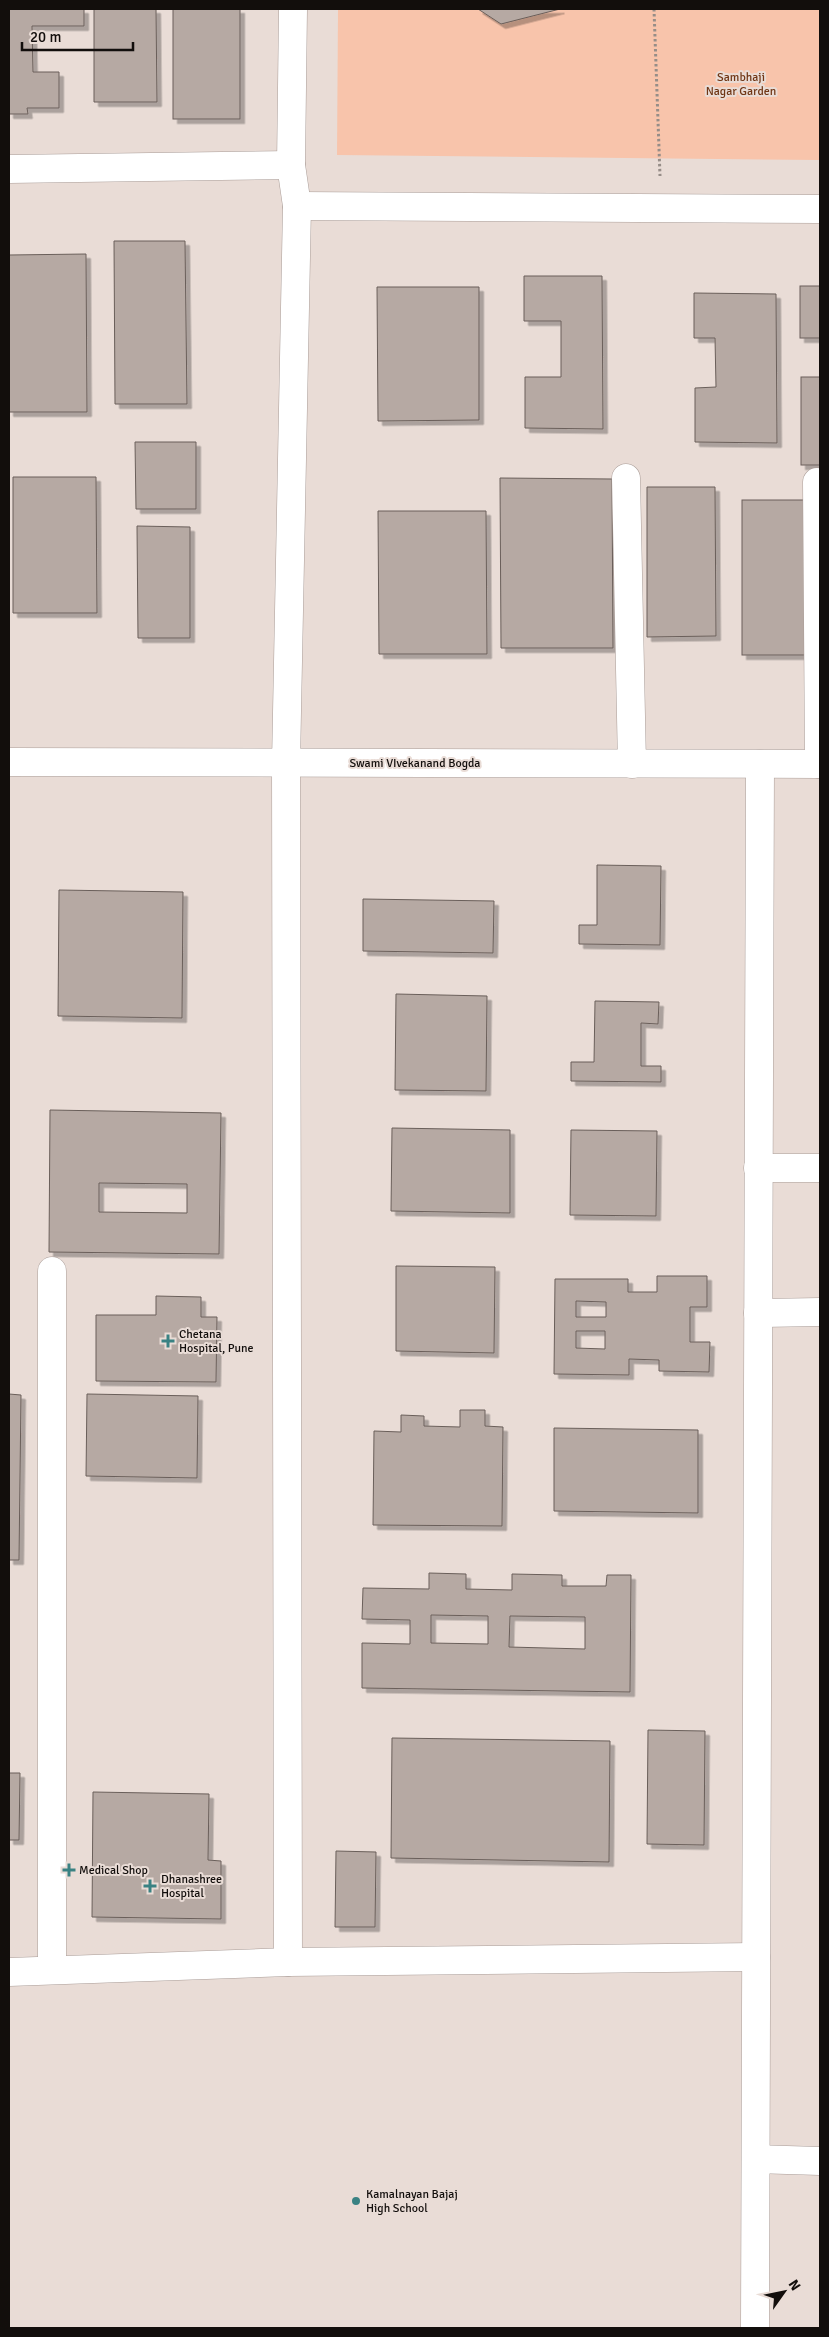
<svg xmlns="http://www.w3.org/2000/svg" width="829" height="2337" viewBox="0 0 829 2337" font-family="Signika,sans-serif">
<style>
.green{fill:#f8c4ab}
.building{fill:#b6a9a3;stroke:#6a5f5a;fill-rule:evenodd;filter:url(#shadow)}
.lines{fill:none;stroke-linecap:round;stroke-linejoin:round}
.minor-casing{stroke:#aa9d98;stroke-width:29}
.path{stroke:#968d88;stroke-width:3;stroke-dasharray:2.5 2.5;stroke-linecap:butt}
.minor{stroke:#fff;stroke-width:28}
.poi-dot{fill:#3a8283;stroke:#e9dcd6;stroke-width:2}
.labels{text-anchor:middle;stroke-width:4;stroke-linejoin:round;paint-order:stroke}
.park-label{font-size:12px;fill:#703615;stroke:#e9dcd6}
.street-label{font-size:12px;fill:#120e0c;stroke:#e9dcd6}
.poi-label{font-size:12px;fill:#120e0c;stroke:#e9dcd6;text-anchor:start}
</style>
<defs>
<filter id="shadow"><feDropShadow dx="4.5" dy="4.5" stdDeviation="0" flood-color="#0004"/></filter>
</defs>
<rect width="100%" height="100%" fill="#e9dcd6"/>
<polygon class="green" points="338,9 820,9 820,160 337,155"/>
<g class="building">
<polygon points="9,9 84,9 84,26 32,26 33,72 59,72 59,108 27,108 28,114 9,114"/>
<polygon points="94,9 156,9 157,102 94,102"/>
<rect x="173" y="9" width="67" height="110"/>
<polygon points="478,9 560,9 501,24"/>
<polygon points="114,241 185,241 187,404 115,404"/>
<polygon points="86,254 87,412 9,412 9,255"/>
<polygon points="524,276 602,276 603,429 525,428 525,377 561,377 561,321 524,321"/>
<rect x="800" y="286" width="20" height="52"/>
<polygon points="377,287 479,287 479,420 378,421"/>
<polygon points="694,293 776,294 777,443 695,442 695,388 716,387 715,338 694,338"/>
<rect x="801" y="377" width="19" height="88"/>
<polygon points="135,442 196,442 196,509 136,509"/>
<polygon points="13,477 96,477 97,613 13,613"/>
<polygon points="500,478 612,479 613,648 501,648"/>
<polygon points="647,487 715,487 716,636 647,637"/>
<rect x="742" y="500" width="68" height="155"/>
<polygon points="378,511 486,511 487,654 379,654"/>
<polygon points="137,526 190,527 190,638 138,638"/>
<polygon points="597,865 661,866 660,945 579,944 579,925 597,925"/>
<polygon points="59,890 183,892 182,1018 58,1016"/>
<polygon points="363,899 494,901 493,953 363,951"/>
<polygon points="396,994 487,996 486,1091 395,1090"/>
<polygon points="595,1001 659,1002 658,1024 641,1023 641,1066 661,1066 661,1082 571,1081 571,1062 594,1062"/>
<path d="M50,1110L221,1113L219,1254L49,1252ZM99,1183L187,1184V1213L99,1212Z"/>
<polygon points="392,1128 510,1130 510,1213 391,1211"/>
<polygon points="571,1130 657,1131 656,1216 570,1215"/>
<polygon points="396,1266 495,1267 494,1353 396,1351"/>
<path d="M657,1276H707V1307H690V1342H710L709,1372L659,1371V1360L629,1359V1375L554,1374L555,1279H628V1292H657ZM576,1301L606,1302V1317H576ZM576,1331H605V1349L576,1348Z"/>
<polygon points="156,1296 201,1297 201,1317 217,1317 216,1382 96,1381 96,1315 156,1315"/>
<polygon points="9,1394 21,1395 19,1560 9,1560"/>
<polygon points="87,1394 198,1396 197,1478 86,1476"/>
<polygon points="460,1410 485,1410 485,1426 503,1427 502,1526 373,1525 374,1431 401,1432 401,1415 424,1416 424,1426 460,1427"/>
<polygon points="554,1428 698,1430 698,1513 554,1511"/>
<path d="M429,1573L466,1574V1589L512,1590V1574L562,1575V1586H606L607,1575H631L630,1692L362,1688V1643L410,1644V1620L362,1619L363,1588L429,1589ZM431,1615L488,1616V1644L431,1643ZM510,1616L585,1617V1649L509,1647Z"/>
<polygon points="648,1730 705,1731 704,1845 647,1844"/>
<polygon points="392,1738 610,1741 609,1862 391,1858"/>
<polygon points="9,1773 20,1773 19,1840 9,1840"/>
<polygon points="93,1792 209,1794 208,1860 221,1861 221,1919 92,1917"/>
<polygon points="336,1851 376,1852 375,1927 335,1927"/>
</g>
<g class="lines">
<defs>
<g id="minor">
<polyline points="9,169 291,165"/>
<polyline points="297,206 820,209"/>
<polyline points="626,478 632,764"/>
<polyline points="817,482 819,764"/>
<polyline points="9,762 820,764"/>
<polyline points="758,1168 820,1168"/>
<polyline points="758,1313 820,1312"/>
<polyline points="288,1962 286,763 297,206 291,165 293,9"/>
<polyline points="52,1970 52,1271"/>
<polyline points="9,1972 288,1962 756,1957"/>
<polyline points="756,2159 820,2161"/>
<polyline points="755,2328 760,764"/>
</g>
</defs>
<use href="#minor" class="minor-casing"/>
<polyline class="path" points="654,9 660,176"/>
<use href="#minor" class="minor"/>
</g>
<g class="poi-dot">
<path d="M165.5 1333.5h5v5h5v5h-5v5h-5v-5h-5v-5h5z"/>
<path d="M66.5 1862.5h5v5h5v5h-5v5h-5v-5h-5v-5h5z"/>
<path d="M147.5 1878.5h5v5h5v5h-5v5h-5v-5h-5v-5h5z"/>
<circle cx="356" cy="2201" r="5"/>
</g>
<g class="labels">
<g class="park-label">
<text x="741" y="81">Sambhaji<tspan x="741" dy="14">Nagar Garden</tspan></text>
</g>
<g class="street-label">
<text x="415" y="767">Swami VIvekanand Bogda</text>
</g>
<g class="poi-label">
<text x="179" y="1338">Chetana<tspan x="179" dy="14">Hospital, Pune</tspan></text>
<text x="79" y="1874">Medical Shop</text>
<text x="161" y="1883">Dhanashree<tspan x="161" dy="14">Hospital</tspan></text>
<text x="366" y="2198">Kamalnayan Bajaj<tspan x="366" dy="14">High School</tspan></text>
</g>
</g>
<rect width="829" height="2337" fill="none" stroke="#120e0c" stroke-width="20"/>
<g transform="translate(784 2292) rotate(57)" stroke="#e9dcd6" stroke-width="4" paint-order="stroke">
<path d="M0-4L9 19L0 12L-9 19Z" fill="#120e0c"/>
<text y="-8" font-size="14" font-weight="bold" text-anchor="middle" fill="#120e0c">N</text>
</g>
<path d="M22 42v8h111v-8" fill="none" stroke="#120e0c" stroke-width="2.5"/>
<text x="30" y="42" font-size="15" fill="#120e0c" stroke="#e9dcd6" stroke-width="4" paint-order="stroke">20 m</text>
</svg>
